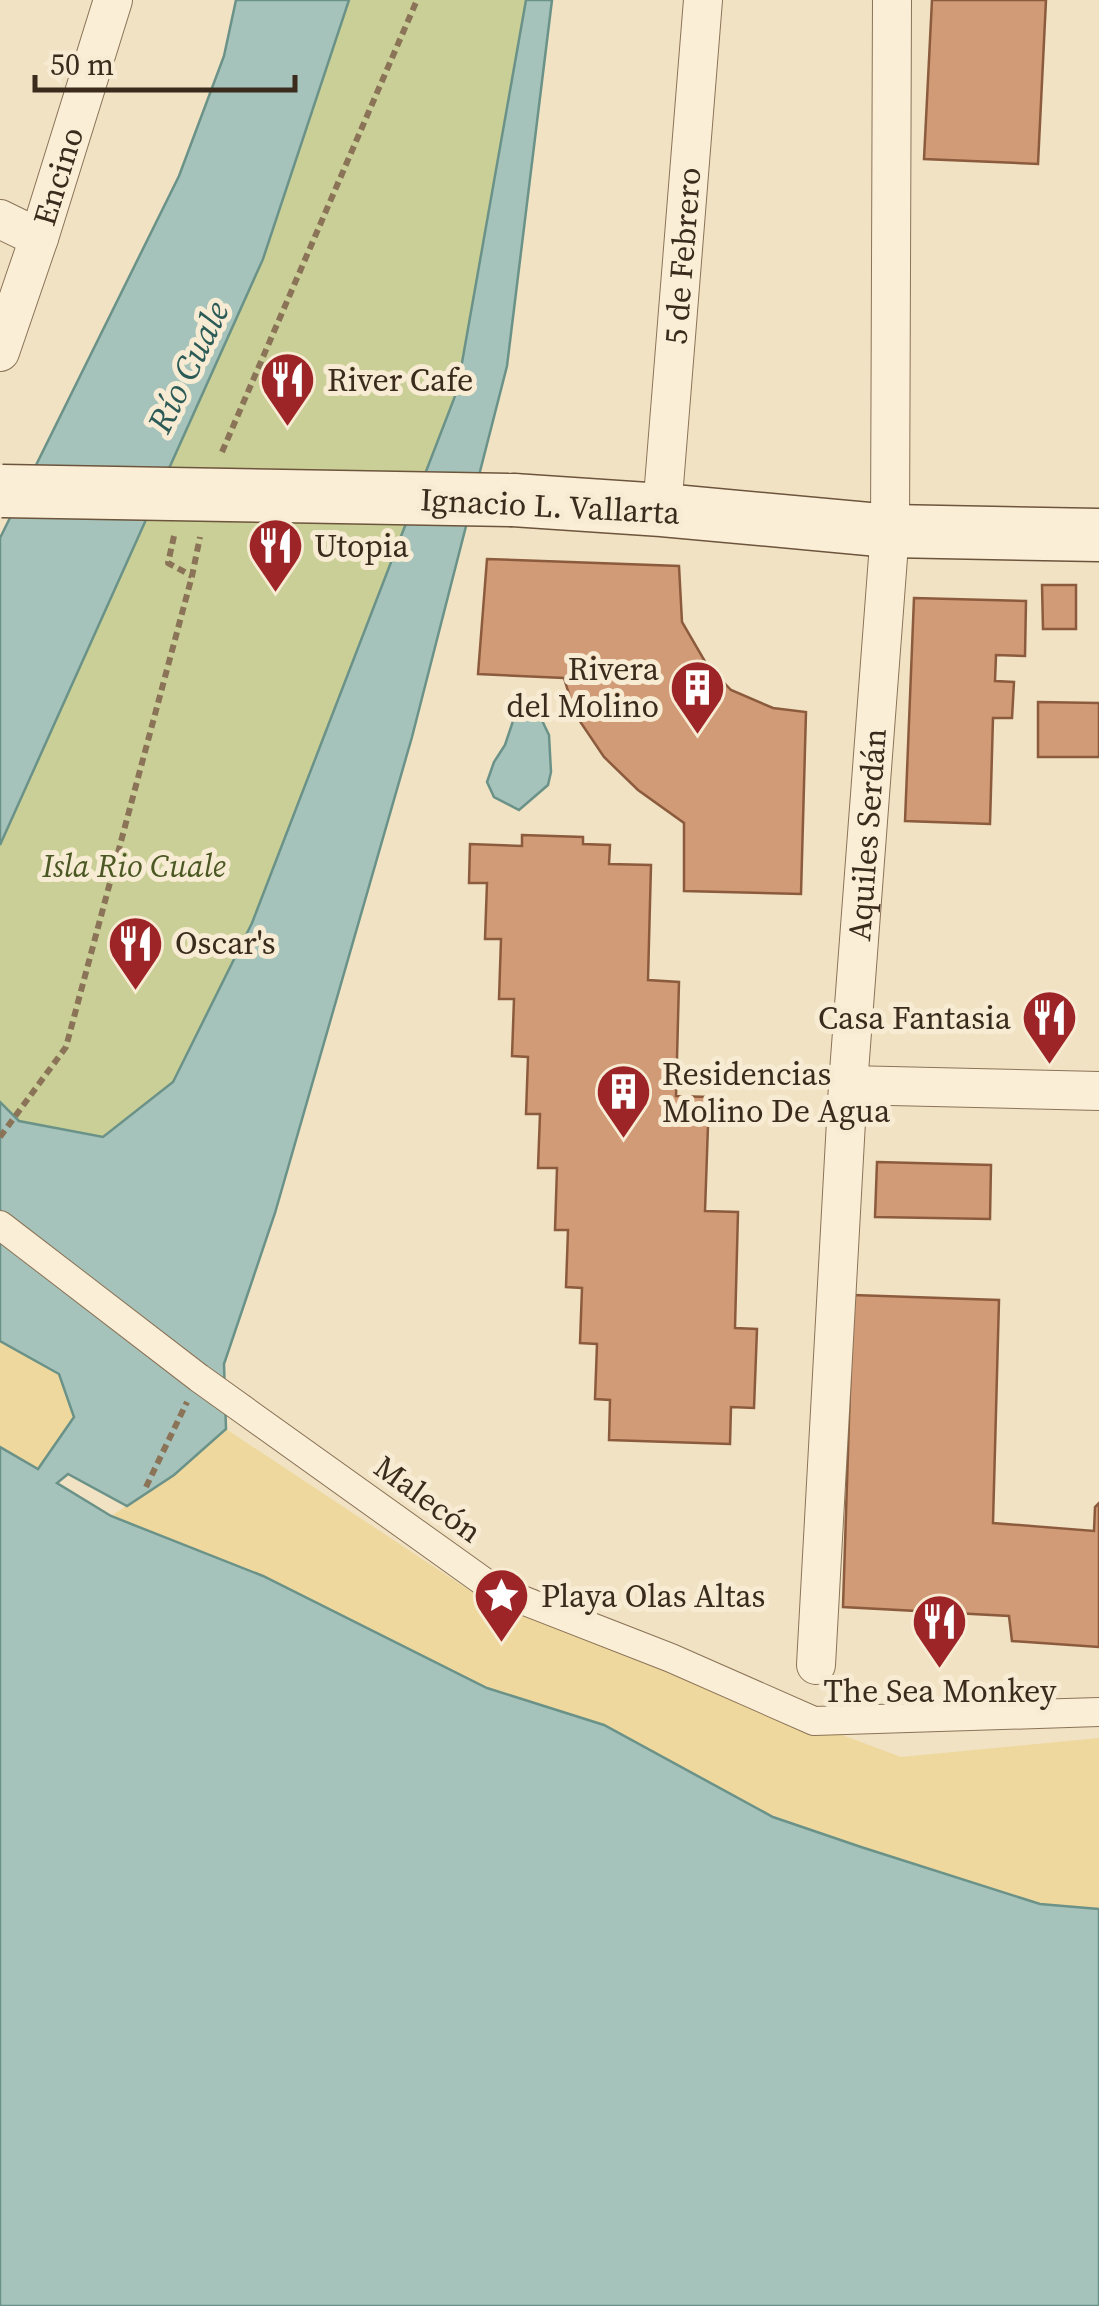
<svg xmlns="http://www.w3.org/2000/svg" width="1099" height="2306" viewBox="0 0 1099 2306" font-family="'Source Serif 4',serif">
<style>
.green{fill:#c9cf96}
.sand{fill:#eed89e}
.water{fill:#a5c3ba;stroke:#6b9288;stroke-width:2.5}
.building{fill:#d09b76;stroke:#8c5b3d;stroke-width:2.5}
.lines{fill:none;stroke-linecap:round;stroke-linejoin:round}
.pedestrian-casing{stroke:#8b7358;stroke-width:30}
.minor-casing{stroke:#8b7358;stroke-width:40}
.secondary-casing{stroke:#6d543c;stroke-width:55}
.path{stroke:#8b7358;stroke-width:6;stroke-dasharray:8 5;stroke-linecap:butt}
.pedestrian{stroke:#faefd6;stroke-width:28}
.minor{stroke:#faefd6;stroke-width:38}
.secondary{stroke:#faefd6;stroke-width:52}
.secondary-bridge-casing{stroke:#6d543c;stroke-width:55;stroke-linecap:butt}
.secondary-bridge{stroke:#faefd6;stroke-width:52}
.labels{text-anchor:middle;stroke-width:10;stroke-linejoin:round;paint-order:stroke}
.street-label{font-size:32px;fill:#3b2b1d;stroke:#f7ecd3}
.poi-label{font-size:32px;fill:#3b2b1d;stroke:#f7ecd3;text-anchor:start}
.park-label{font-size:32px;font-style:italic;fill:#4b5823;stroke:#f7ecd3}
.water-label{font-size:35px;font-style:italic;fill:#2c5b57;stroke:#f7ecd3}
</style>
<rect width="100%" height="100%" fill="#f0e2c3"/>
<polygon class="green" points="349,0 526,0 457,391 252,923 173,1082 103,1137 19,1121 0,1102 0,845 263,259"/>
<g class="sand">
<polygon points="0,1341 59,1374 74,1417 38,1469 0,1447"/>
<polygon points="226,1429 487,1602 901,1757 1099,1738 1099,1909 1040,1904 861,1847 767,1813 604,1725 487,1688 263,1576 111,1516 174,1475"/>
</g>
<g class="water">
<polygon points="236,0 349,0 263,259 0,845 0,538 179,176 224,56"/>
<polygon points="526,0 552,0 507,366 412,737 275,1213 224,1364 226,1429 174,1475 127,1506 68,1474 57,1483 111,1516 263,1576 487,1688 604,1725 773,1817 861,1847 1040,1904 1099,1909 1099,2306 0,2306 0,1447 38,1469 74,1417 59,1374 0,1341 0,1102 19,1121 103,1137 173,1082 252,923 457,391"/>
<polygon points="527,707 537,710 549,735 551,772 548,785 519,810 494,797 487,782 494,762 505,745 514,718"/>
</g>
<g class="building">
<polygon points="932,0 1046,0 1038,164 924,159"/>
<polygon points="487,559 679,566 682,622 707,665 731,690 773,708 806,712 801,894 684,891 684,823 638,790 604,757 575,714 564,678 478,674"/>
<polygon points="1042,585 1076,585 1076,629 1043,629"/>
<polygon points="914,598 1026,601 1025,656 996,655 995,681 1014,682 1012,718 993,718 990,824 905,821"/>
<polygon points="1038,702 1099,703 1099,757 1038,757"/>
<polygon points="522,835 583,837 583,844 610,845 609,864 651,865 648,980 679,982 676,1096 709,1097 705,1211 738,1212 735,1328 757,1329 754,1408 731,1407 730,1444 609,1440 610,1400 595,1399 597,1344 580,1343 582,1288 566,1287 568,1230 555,1230 557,1168 538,1168 540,1114 526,1114 528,1057 512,1056 514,999 499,999 501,939 485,939 487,883 469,883 470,844 522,846"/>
<polygon points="877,1162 991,1165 990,1219 875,1217"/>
<polygon points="853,1295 999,1300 993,1523 1094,1531 1095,1507 1099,1503 1099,1647 1012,1641 1009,1616 843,1607"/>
</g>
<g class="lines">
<defs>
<polyline id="pedestrian" points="0,1225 199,1378 494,1589 671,1658 814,1721 1099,1712"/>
<g id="minor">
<polyline points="0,219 39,238"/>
<path id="s1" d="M0,352L39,238L113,0"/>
<path id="s2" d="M662,510L703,0"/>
<polyline points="848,1085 1099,1091"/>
<path id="s3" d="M816,1665L848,1085L890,531L892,0"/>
</g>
<polyline id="secondary" points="513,500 662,510 890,531 1099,535"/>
</defs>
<use href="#pedestrian" class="pedestrian-casing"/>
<use href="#minor" class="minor-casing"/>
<use href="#secondary" class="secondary-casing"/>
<g class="path">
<polyline points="222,452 417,0"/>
<polyline points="174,536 168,563 192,576"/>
<polyline points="0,1137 66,1047 192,576 200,537"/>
<polyline points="146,1487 187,1402"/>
</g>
<use href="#pedestrian" class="pedestrian"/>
<use href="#minor" class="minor"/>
<use href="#secondary" class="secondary"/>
<defs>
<polyline id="secondary-bridge" points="2,491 513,500"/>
</defs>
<use href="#secondary-bridge" class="secondary-bridge-casing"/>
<use href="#secondary-bridge" class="secondary-bridge"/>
</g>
<defs>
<symbol id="restaurant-pin" viewBox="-11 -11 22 30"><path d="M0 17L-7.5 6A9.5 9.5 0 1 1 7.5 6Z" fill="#9e2527" stroke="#f7ecd3"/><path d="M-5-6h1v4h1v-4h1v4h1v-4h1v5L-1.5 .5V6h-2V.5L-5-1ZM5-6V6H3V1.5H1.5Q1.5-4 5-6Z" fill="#fff"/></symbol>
<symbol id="building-pin" viewBox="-11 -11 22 30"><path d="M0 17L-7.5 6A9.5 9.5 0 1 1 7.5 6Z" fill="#9e2527" stroke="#f7ecd3"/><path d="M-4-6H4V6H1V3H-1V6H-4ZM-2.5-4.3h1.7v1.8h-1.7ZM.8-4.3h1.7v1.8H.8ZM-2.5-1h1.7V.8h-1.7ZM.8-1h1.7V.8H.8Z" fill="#fff"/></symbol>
<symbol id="sight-pin" viewBox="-11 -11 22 30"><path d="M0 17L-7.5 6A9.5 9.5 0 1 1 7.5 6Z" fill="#9e2527" stroke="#f7ecd3"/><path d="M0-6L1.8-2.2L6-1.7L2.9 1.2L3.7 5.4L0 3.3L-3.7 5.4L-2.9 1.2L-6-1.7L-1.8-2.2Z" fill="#fff"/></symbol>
</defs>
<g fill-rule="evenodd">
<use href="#restaurant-pin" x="256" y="348" width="63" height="86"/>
<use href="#restaurant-pin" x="244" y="514" width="63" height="86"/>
<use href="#building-pin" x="666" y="656" width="63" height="86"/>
<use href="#restaurant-pin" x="104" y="912" width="63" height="86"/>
<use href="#restaurant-pin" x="1018" y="986" width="63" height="86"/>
<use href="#building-pin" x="592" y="1060" width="63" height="86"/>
<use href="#sight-pin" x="470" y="1564" width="63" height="86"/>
<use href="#restaurant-pin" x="908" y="1590" width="63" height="86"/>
</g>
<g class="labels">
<g class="street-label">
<text dy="11" stroke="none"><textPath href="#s1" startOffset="185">Encino</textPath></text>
<text dy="11" stroke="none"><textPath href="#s2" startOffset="255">5 de Febrero</textPath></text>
<text transform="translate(550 506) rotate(3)" y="11">Ignacio L. Vallarta</text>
<text dy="11" stroke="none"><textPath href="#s3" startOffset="832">Aquiles Serdán</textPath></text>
<text transform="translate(428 1499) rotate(36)" y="11">Malecón</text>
</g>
<g class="poi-label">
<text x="327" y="391">River Cafe</text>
<text x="314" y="557">Utopia</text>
<text x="659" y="680" text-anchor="end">Rivera<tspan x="659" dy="37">del Molino</tspan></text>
<text x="175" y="954">Oscar's</text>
<text x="1011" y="1029" text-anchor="end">Casa Fantasia</text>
<text x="662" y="1085">Residencias<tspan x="662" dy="37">Molino De Agua</tspan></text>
<text x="541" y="1607">Playa Olas Altas</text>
<text x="940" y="1702" text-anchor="middle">The Sea Monkey</text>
</g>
<g class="park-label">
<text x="134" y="877">Isla Rio Cuale</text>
</g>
<g class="water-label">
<text transform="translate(188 367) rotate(-64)" y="12">Río Cuale</text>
</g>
</g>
<path d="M35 75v15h260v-15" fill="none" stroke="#3b2b1d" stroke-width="5"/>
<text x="50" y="75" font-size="30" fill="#3b2b1d" stroke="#f7ecd3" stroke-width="8" paint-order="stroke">50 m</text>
</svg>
